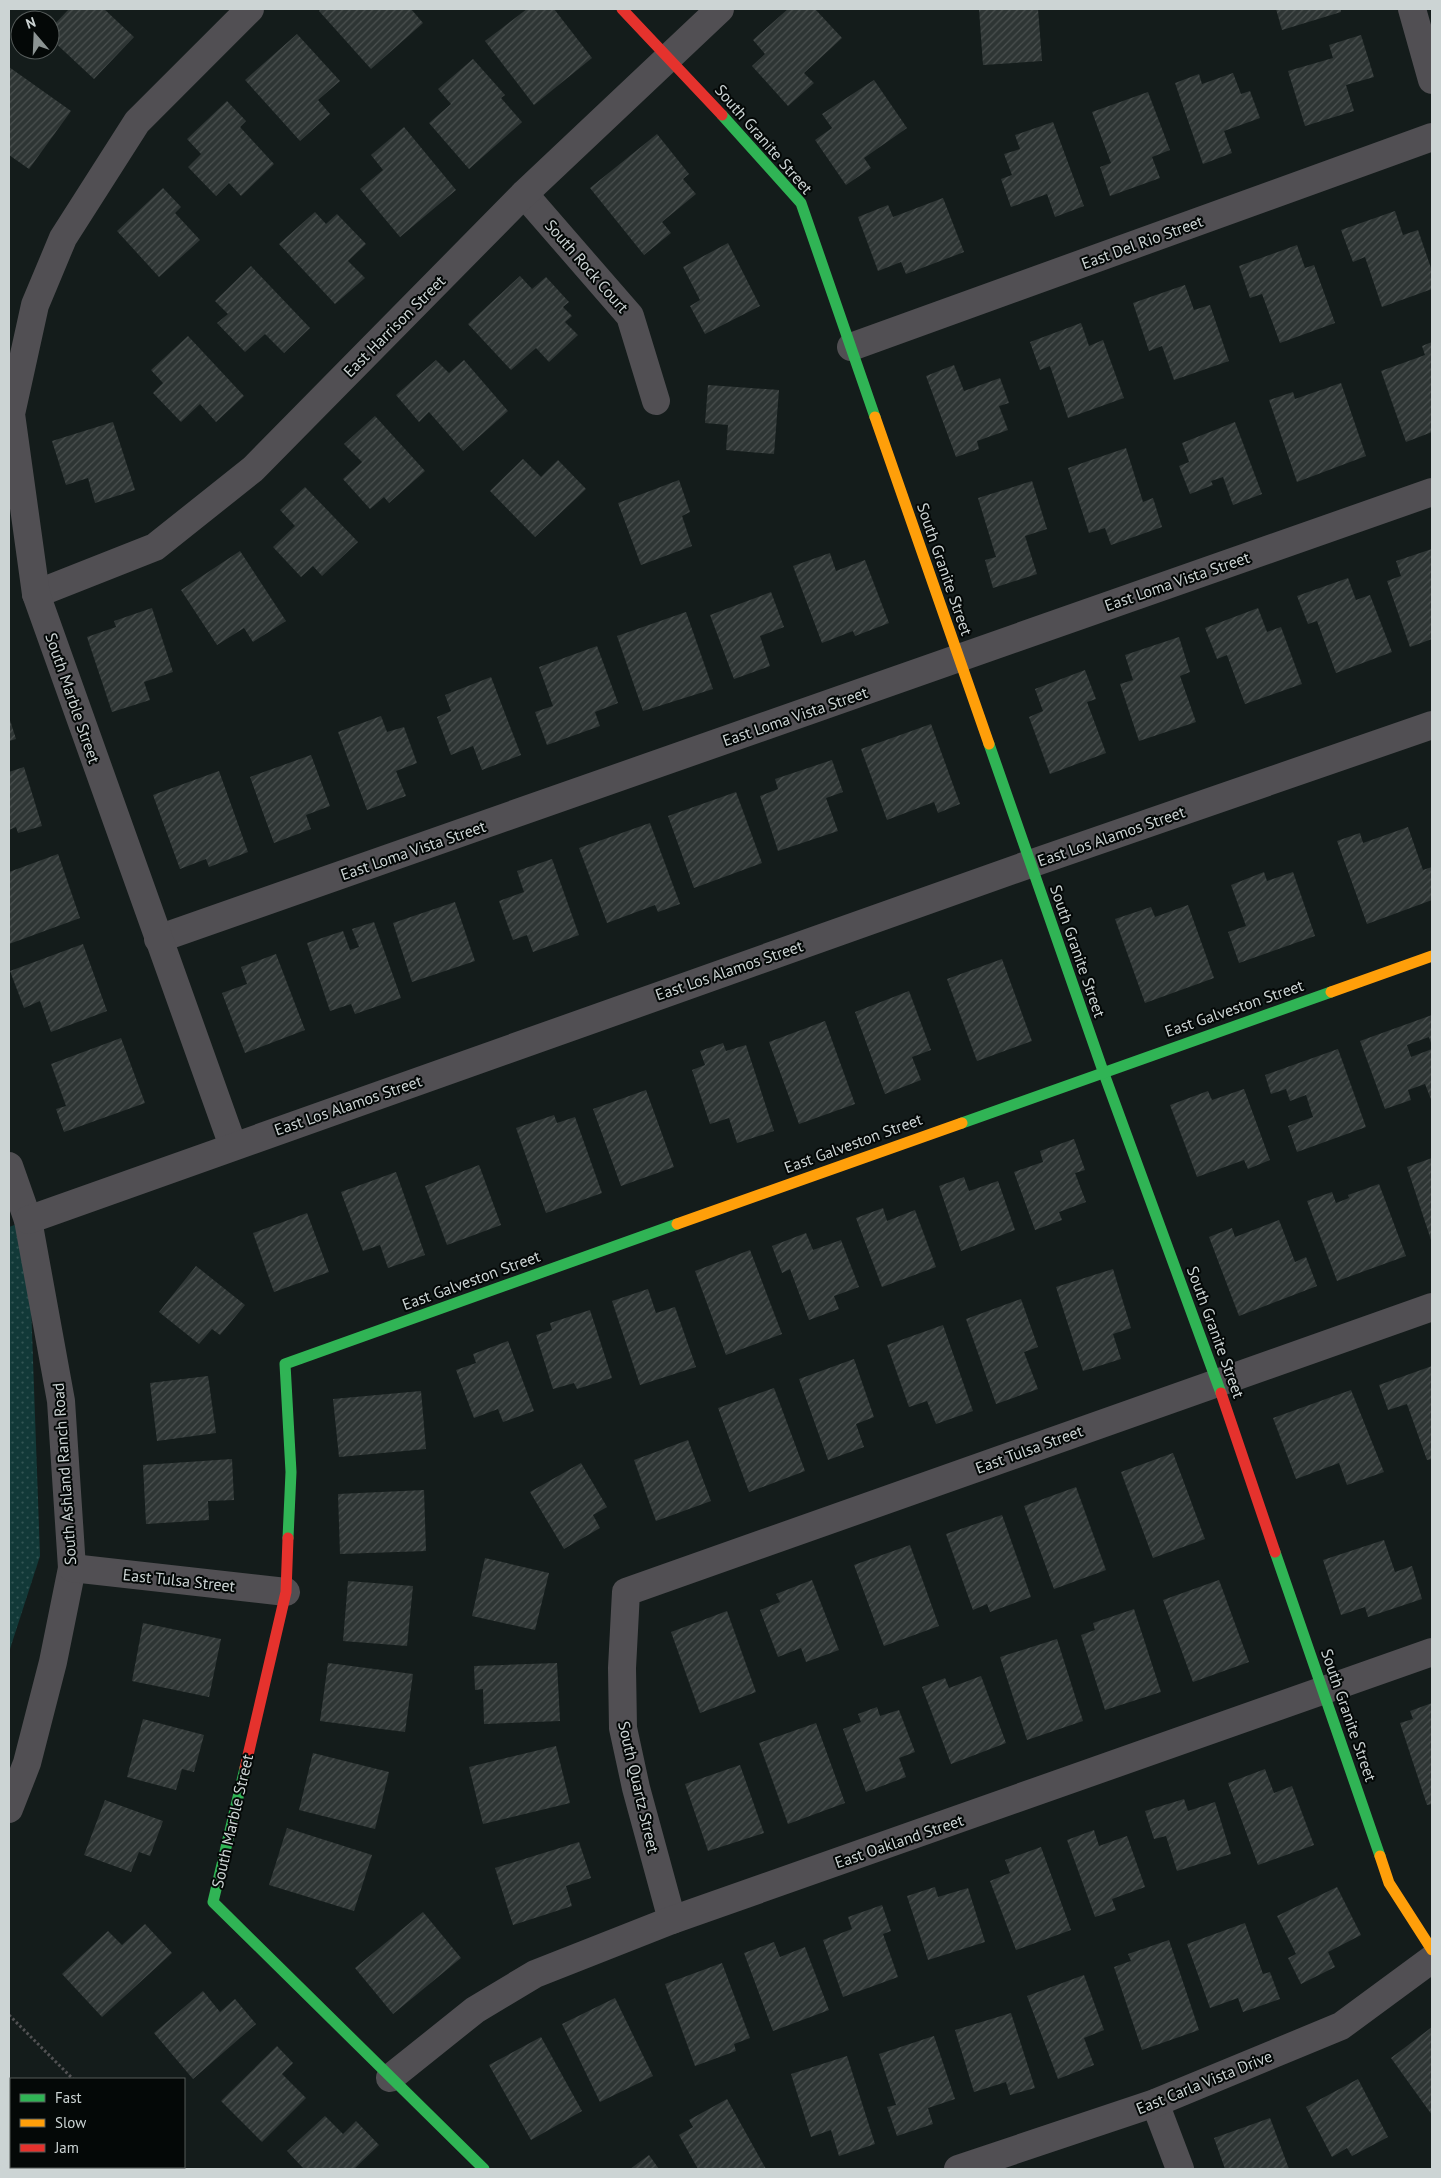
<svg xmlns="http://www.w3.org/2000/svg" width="1441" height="2178" viewBox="0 0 1441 2178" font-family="'PT Sans',sans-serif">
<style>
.park{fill:url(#park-dots)}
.building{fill:url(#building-hatch)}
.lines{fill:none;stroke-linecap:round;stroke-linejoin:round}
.path{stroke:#525254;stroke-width:3;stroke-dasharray:2.5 2.5;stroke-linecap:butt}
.street{stroke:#514f53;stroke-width:28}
.fast{stroke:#30b455;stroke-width:11}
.slow{stroke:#ff9f0a;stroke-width:11}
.jam{stroke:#e5322d;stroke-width:11}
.labels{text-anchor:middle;stroke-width:4;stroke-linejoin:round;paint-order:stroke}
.street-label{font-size:16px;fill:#ccd4d4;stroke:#040807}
</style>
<defs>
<pattern id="park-dots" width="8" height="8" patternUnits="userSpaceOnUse" patternTransform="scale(1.25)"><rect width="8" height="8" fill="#123938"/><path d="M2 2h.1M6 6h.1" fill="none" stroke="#335554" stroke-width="1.8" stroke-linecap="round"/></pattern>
<pattern id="building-hatch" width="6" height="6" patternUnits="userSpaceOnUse" patternTransform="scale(1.25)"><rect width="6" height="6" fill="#2e3534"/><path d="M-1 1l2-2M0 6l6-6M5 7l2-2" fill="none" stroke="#4b5150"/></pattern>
</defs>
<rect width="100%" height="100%" fill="#141c1b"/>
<polygon class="park" points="28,1220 40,1556 9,1652 9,1227"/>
<g class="building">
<polygon points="69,9 104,9 134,37 94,79 50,38 50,29"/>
<polygon points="321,9 411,9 423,23 371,69 319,11"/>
<polygon points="527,9 554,9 592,58 534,105 485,41"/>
<polygon points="788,9 815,9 842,38 804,73 814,83 788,106 752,66 765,54 753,40"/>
<polygon points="979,9 1038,9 1042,61 983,65"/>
<polygon points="1276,9 1341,9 1341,12 1282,30"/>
<polygon points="297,34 340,81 318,100 330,114 300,141 245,80"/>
<polygon points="1361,35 1374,77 1346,85 1354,111 1305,126 1288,71 1333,58 1329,45"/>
<polygon points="473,59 505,95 501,98 522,122 469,169 429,123 451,104 438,89"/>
<polygon points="9,67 71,111 29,169 9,155"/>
<polygon points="1233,73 1241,94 1250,91 1260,118 1224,131 1232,153 1203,164 1175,83 1199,74 1202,84"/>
<polygon points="874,80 907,128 864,158 871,168 846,185 815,140 832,128 822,114"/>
<polygon points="1148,92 1170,150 1152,157 1160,178 1110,196 1100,167 1111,163 1092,112"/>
<polygon points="227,101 246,121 240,127 274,164 241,196 229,183 216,196 188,167 201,154 187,139"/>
<polygon points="1053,122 1084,206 1055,217 1047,194 1011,207 1001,179 1012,175 1004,154 1020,149 1015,135"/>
<polygon points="404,127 456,190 400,237 360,189 383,170 371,155"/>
<polygon points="657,134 689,174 683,179 696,194 662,222 671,233 644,255 590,188"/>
<polygon points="163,188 181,207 175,213 200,240 159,277 117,231"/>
<polygon points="943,198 964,252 906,274 901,262 878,271 858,217 888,205 893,217"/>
<polygon points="1395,211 1403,235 1418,230 1432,271 1432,289 1382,307 1365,257 1353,262 1341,230"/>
<polygon points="315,212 326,224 337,214 366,244 348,261 365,278 335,304 279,244"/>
<polygon points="728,243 760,306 705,334 690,306 700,300 683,267"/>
<polygon points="1297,245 1305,268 1314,265 1335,323 1280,343 1262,294 1250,298 1239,266"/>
<polygon points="251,266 310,328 284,353 265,334 245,352 217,323 228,314 215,301"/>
<polygon points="520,276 532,289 546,277 569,302 563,307 572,316 565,322 578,335 549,362 536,348 511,370 468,324"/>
<polygon points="1185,285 1194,310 1210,305 1229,361 1174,380 1162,346 1149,351 1133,303"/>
<polygon points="1081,323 1089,346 1103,340 1124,398 1068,418 1050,366 1040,370 1030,342"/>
<polygon points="188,336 244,396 216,422 200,404 181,422 153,393 163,383 151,370"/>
<polygon points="1432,342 1432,432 1406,442 1381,371 1425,355 1422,346"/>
<polygon points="436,360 449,373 464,360 508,411 463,451 429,412 419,422 396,395"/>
<polygon points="954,365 964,391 1000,378 1009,403 999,406 1008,430 977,441 979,449 956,457 926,376"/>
<polygon points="1341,383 1366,456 1297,482 1269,400 1293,392 1295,399"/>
<polygon points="708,385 779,390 774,454 726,450 728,425 705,423"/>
<polygon points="375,416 425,471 389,503 384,497 370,509 343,479 362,462 344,444"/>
<polygon points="113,422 135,490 95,503 88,478 66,485 52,441"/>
<polygon points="1235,422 1262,494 1233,505 1223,477 1211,481 1213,485 1190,494 1179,466 1189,462 1182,443"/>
<polygon points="1126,448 1143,502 1153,498 1162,527 1111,545 1105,528 1089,533 1068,468"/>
<polygon points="523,459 541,477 558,460 586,489 535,537 490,491"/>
<polygon points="679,480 690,512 682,516 692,546 641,565 618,503"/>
<polygon points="1032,481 1047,529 1025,536 1037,574 993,588 985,560 996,557 978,498"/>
<polygon points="305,487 358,542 322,576 313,566 301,577 273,547 295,526 280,510"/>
<polygon points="1432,549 1432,639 1410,647 1387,581 1401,576 1396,561"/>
<polygon points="240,551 286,621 253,642 244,628 217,645 181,590"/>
<polygon points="830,553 836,571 865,560 889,623 855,636 853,631 822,643 793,566"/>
<polygon points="1348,578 1356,600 1370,595 1392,652 1336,673 1317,621 1308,624 1297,596"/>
<polygon points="771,592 784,627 760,636 770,666 734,679 710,615"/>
<polygon points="152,608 173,672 144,682 150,700 112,712 87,637 116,627 114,621"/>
<polygon points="1258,608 1267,632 1281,627 1302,684 1245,704 1227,655 1217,659 1205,628"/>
<polygon points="686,612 713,689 643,711 617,636"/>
<polygon points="1179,637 1190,672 1180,676 1196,722 1139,741 1120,684 1133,680 1125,655"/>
<polygon points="597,646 618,703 595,712 600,726 547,745 535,712 553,706 539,667"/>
<polygon points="1085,670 1096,699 1087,702 1106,753 1050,774 1029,717 1043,711 1035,689"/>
<polygon points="491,677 521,755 482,770 473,746 451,755 437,717 451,711 445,695"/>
<polygon points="381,716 387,732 404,727 417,763 396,771 406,796 367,810 338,732"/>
<polygon points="9,717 16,739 9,741"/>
<polygon points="931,724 960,804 938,813 934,802 887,820 861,749"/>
<polygon points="311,755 330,806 306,815 311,829 274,843 250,777"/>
<polygon points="832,760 843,792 826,798 838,831 778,851 760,796 778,789 775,779"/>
<polygon points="24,767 42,826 18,833 16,827 9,830 9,772"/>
<polygon points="219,771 248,852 209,867 206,859 180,869 153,795"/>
<polygon points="736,792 762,863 694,888 668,816"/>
<polygon points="650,823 680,904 658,912 655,905 607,923 579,848"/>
<polygon points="1408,827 1423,870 1432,867 1432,900 1367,924 1337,841 1360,833 1363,843"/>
<polygon points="58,854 80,918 9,944 9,872"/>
<polygon points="552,859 579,935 533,952 527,935 513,940 499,901 524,892 517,871"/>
<polygon points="1264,872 1267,881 1293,872 1315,936 1239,963 1228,932 1246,926 1231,885"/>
<polygon points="455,902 475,961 412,982 393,923"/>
<polygon points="1188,905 1214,978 1145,1003 1115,919 1151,907 1155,917"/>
<polygon points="374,922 401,998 355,1014 351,1004 330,1011 307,943 343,931 350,950 359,947 352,929"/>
<polygon points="83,944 107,1011 51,1032 40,1001 24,1008 10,971"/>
<polygon points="276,954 305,1030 245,1053 222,993 247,984 241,967"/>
<polygon points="1002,959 1032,1041 977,1061 947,979"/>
<polygon points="909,991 931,1050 912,1057 921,1080 885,1094 855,1012"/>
<polygon points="1432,1015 1432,1046 1429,1037 1407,1045 1411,1057 1432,1049 1432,1102 1425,1084 1408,1090 1411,1100 1385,1109 1360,1041"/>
<polygon points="825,1021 855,1104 799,1124 769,1042"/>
<polygon points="121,1038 145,1103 64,1132 56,1109 66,1106 51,1064"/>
<polygon points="723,1043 726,1051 746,1045 774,1131 737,1143 729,1118 710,1124 692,1070 705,1065 700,1051"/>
<polygon points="1338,1049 1366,1127 1297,1152 1288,1126 1313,1117 1306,1095 1290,1101 1286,1089 1271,1094 1265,1075"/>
<polygon points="1244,1089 1270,1160 1248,1169 1244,1160 1197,1177 1170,1105 1208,1091 1212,1100"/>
<polygon points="646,1090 674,1167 621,1186 593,1109"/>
<polygon points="554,1115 557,1123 575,1117 602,1193 546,1213 516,1128"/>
<polygon points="1074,1139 1085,1170 1075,1173 1086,1202 1059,1212 1062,1220 1035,1230 1014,1172 1043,1162 1040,1151"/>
<polygon points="1432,1158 1432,1243 1407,1167"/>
<polygon points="479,1165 501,1225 447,1245 425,1186"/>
<polygon points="396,1172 425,1255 388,1268 380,1245 363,1251 341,1192"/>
<polygon points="964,1177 969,1191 998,1181 1015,1230 961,1251 939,1186"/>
<polygon points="1379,1184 1406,1256 1337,1281 1307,1201 1332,1192 1336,1203 1349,1198 1348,1195"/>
<polygon points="883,1208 887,1221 915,1210 936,1267 882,1287 856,1218"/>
<polygon points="307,1213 329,1272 274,1292 253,1233"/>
<polygon points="1279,1220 1295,1262 1306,1257 1317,1286 1239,1316 1209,1237 1232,1228 1235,1237"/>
<polygon points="806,1233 813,1250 841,1240 859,1287 834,1296 839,1309 809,1320 790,1269 782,1273 772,1246"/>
<polygon points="750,1250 782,1334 726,1355 695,1271"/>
<polygon points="196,1266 245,1305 220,1335 212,1329 199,1344 159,1312"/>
<polygon points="1113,1269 1131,1328 1113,1334 1121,1359 1083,1371 1056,1287"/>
<polygon points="648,1289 656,1313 675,1307 696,1367 640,1385 612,1301"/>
<polygon points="1021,1299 1038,1347 1024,1352 1038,1389 996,1404 966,1319"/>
<polygon points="590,1310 612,1378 577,1389 574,1383 553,1389 536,1335 552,1330 550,1323"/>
<polygon points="943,1325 973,1411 936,1424 927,1401 909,1407 887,1345"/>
<polygon points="508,1341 534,1411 503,1422 498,1409 474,1418 456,1370 476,1363 473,1354"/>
<polygon points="854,1359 874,1417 856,1424 864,1447 828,1460 799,1379"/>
<polygon points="1432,1366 1432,1459 1427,1460 1407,1404 1388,1410 1379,1385"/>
<polygon points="208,1376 216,1433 157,1441 150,1383"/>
<polygon points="774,1388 805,1471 749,1492 718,1408"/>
<polygon points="1351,1390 1384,1472 1347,1485 1339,1463 1296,1479 1273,1418"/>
<polygon points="421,1391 426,1449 339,1457 333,1399"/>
<polygon points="688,1440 711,1501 656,1521 634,1460"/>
<polygon points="1173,1453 1205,1539 1153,1558 1121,1472"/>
<polygon points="232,1459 234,1500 208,1501 209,1520 146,1524 143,1465"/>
<polygon points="581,1463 607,1507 593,1515 600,1528 564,1549 530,1492"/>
<polygon points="1076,1487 1106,1570 1054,1589 1024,1506"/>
<polygon points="424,1490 426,1551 340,1554 338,1494"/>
<polygon points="1002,1515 1031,1597 990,1612 987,1604 973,1610 946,1534"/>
<polygon points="1384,1540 1395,1572 1412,1566 1422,1599 1368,1617 1365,1607 1341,1615 1323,1560"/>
<polygon points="910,1545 939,1626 884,1646 854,1565"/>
<polygon points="485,1558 549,1573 535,1630 472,1616"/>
<polygon points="812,1580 839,1650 806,1662 801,1648 778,1657 760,1610 780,1602 776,1594"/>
<polygon points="1219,1580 1249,1662 1193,1682 1163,1600"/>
<polygon points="348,1581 413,1586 407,1646 343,1641"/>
<polygon points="1134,1609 1161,1692 1105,1710 1081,1635 1095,1630 1093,1623"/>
<polygon points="727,1611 756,1692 700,1713 671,1632"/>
<polygon points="143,1623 221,1639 209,1697 132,1681"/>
<polygon points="1057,1639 1083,1721 1027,1740 1000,1657"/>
<polygon points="328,1663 413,1674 405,1732 320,1721"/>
<polygon points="557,1663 560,1721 484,1724 483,1689 475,1690 474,1666"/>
<polygon points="981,1676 1006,1743 951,1764 922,1687 945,1678 949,1688"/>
<polygon points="1432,1703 1432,1804 1427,1805 1400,1723 1413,1719 1410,1711"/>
<polygon points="877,1707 880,1716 899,1710 915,1752 899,1758 906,1777 866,1792 843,1729 861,1722 858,1714"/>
<polygon points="143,1719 204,1735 194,1772 182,1769 176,1790 127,1777"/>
<polygon points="816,1723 845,1803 788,1824 759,1743"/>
<polygon points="556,1746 570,1803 483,1824 469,1767"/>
<polygon points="313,1753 389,1772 375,1829 299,1810"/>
<polygon points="740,1765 764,1833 708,1851 685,1784"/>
<polygon points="1265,1769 1274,1793 1292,1786 1314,1845 1258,1865 1228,1783"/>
<polygon points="1184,1799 1188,1811 1215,1802 1231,1854 1177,1871 1166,1836 1154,1839 1145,1811"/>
<polygon points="105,1800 163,1821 150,1856 139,1852 131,1872 84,1855"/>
<polygon points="287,1828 372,1855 354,1911 269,1885"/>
<polygon points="1094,1830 1099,1846 1127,1836 1145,1887 1112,1899 1116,1910 1095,1917 1067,1840"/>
<polygon points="579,1842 591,1878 566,1886 572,1906 513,1925 495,1868"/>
<polygon points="1041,1847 1071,1930 1016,1950 990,1881 1010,1873 1005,1860"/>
<polygon points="935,1887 938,1897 968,1888 985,1942 928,1960 907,1896"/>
<polygon points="1337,1887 1361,1935 1328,1952 1335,1967 1301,1984 1288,1958 1296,1954 1277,1916"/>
<polygon points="882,1905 891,1931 883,1934 898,1977 843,1997 823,1940 852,1929 848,1917"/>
<polygon points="423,1912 461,1958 393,2014 355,1968"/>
<polygon points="1245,1923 1263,1974 1270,1972 1280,1999 1243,2012 1238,1998 1210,2008 1187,1944"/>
<polygon points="145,1924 172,1953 102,2017 62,1974 108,1931 122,1945"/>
<polygon points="1169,1940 1199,2030 1142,2050 1114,1967 1131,1961 1128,1954"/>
<polygon points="774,1942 780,1957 805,1947 829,2010 773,2031 744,1953"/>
<polygon points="722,1963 750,2038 734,2044 736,2051 695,2066 665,1984"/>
<polygon points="1084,1975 1104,2030 1084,2038 1094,2065 1058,2079 1027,1996"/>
<polygon points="203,1991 220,2012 235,1999 256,2024 193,2079 154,2033"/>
<polygon points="615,1998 653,2076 600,2102 562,2024"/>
<polygon points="1011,2013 1035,2088 1010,2095 1006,2082 974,2092 955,2030"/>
<polygon points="1432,2027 1432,2115 1391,2058"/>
<polygon points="934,2036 955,2099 928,2108 933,2124 897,2136 887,2107 896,2105 879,2054"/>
<polygon points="541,2037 582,2111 531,2140 489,2065"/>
<polygon points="277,2046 293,2063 282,2074 306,2098 262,2142 221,2101"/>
<polygon points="847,2056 875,2144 839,2156 831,2130 811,2137 791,2074"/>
<polygon points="1358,2079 1388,2137 1352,2156 1347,2148 1332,2157 1306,2107"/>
<polygon points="727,2099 766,2169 698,2169 679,2135 693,2127 689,2120"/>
<polygon points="325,2116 343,2134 356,2121 379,2145 354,2169 304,2169 287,2151"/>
<polygon points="11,2118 11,2167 45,2167 43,2169 9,2169 9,2121"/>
<polygon points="1270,2118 1289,2169 1225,2169 1214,2138"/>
<polygon points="649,2155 659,2169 630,2169"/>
</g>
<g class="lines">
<g class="path">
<polyline points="9,2015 73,2079"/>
<polyline points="161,2167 164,2169"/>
</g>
<g class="street">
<polyline points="1412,9 1432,80"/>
<polyline points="524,194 630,316 656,401"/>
<polyline points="851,347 1432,137"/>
<polyline points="36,594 155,547 253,469 524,194 720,9"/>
<polyline points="158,939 1432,492"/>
<polyline points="233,1146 36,594 11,414 35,305 63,238 137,122 250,9"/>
<polyline points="9,1166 28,1220 61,1401 72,1568 53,1662 27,1763 9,1809"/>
<polyline points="28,1220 1030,864 1432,725"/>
<polyline points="72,1568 286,1592"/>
<polyline points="672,1920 636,1788 623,1728 622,1668 626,1592 1432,1307"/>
<polyline points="390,2078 475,2010 535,1974 672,1920 1432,1652"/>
<polyline points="1155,2103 1180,2169"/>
<polyline points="958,2169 1155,2103 1341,2026 1432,1959"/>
</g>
<g class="fast">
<polyline points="722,115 801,203 875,417"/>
<polyline points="989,744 1103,1071 1221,1393"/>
<polyline points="962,1123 1331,992"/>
<polyline points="288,1538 291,1472 285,1364 677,1224"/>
<polyline points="1275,1552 1380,1856"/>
<polyline points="245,1768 213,1902 484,2169"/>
</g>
<g class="slow">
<polyline points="875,417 989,744"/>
<polyline points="1331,992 1432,956"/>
<polyline points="677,1224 962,1123"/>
<polyline points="1380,1856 1389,1883 1432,1950"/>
</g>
<g class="jam">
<polyline points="622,9 722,115"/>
<polyline points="1221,1393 1275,1552"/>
<polyline points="245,1768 286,1592 288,1538"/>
</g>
</g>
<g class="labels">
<g class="street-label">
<text transform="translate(764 139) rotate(49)" y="6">South Granite Street</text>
<text transform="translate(1142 242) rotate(-20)" y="6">East Del Rio Street</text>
<text transform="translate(587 266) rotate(49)" y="6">South Rock Court</text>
<text transform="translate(394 326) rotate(-45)" y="6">East Harrison Street</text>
<text transform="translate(945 569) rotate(71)" y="6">South Granite Street</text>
<text transform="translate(1177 581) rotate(-19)" y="6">East Loma Vista Street</text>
<text transform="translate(73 698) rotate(71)" y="6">South Marble Street</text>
<text transform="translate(795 716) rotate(-19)" y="6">East Loma Vista Street</text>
<text transform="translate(1111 836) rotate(-19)" y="6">East Los Alamos Street</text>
<text transform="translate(413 850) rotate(-19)" y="6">East Loma Vista Street</text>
<text transform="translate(1078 951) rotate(71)" y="6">South Granite Street</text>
<text transform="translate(729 970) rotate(-19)" y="6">East Los Alamos Street</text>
<text transform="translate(1234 1008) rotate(-19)" y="6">East Galveston Street</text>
<text transform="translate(348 1105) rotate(-19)" y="6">East Los Alamos Street</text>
<text transform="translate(853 1143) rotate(-20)" y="6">East Galveston Street</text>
<text transform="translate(471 1280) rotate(-20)" y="6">East Galveston Street</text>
<text transform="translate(1216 1332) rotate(70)" y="6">South Granite Street</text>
<text transform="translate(1029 1449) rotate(-20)" y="6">East Tulsa Street</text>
<text transform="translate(64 1474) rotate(-94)" y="6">South Ashland Ranch Road</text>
<text transform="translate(179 1580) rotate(6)" y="6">East Tulsa Street</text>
<text transform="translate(1349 1715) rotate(71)" y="6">South Granite Street</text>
<text transform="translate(639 1787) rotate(77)" y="6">South Quartz Street</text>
<text transform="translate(232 1821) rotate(-77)" y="6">South Marble Street</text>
<text transform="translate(899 1841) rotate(-19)" y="6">East Oakland Street</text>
<text transform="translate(1204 2082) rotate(-22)" y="6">East Carla Vista Drive</text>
</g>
</g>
<rect width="1441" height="2178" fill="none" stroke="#ccd4d4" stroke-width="20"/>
<rect x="10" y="2078" width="175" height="90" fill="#040807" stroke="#545a59"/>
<rect x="20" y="2094" width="25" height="8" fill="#30b455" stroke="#545a59"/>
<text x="55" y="2103" font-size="15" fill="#ccd4d4">Fast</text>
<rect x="20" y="2119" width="25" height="8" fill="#ff9f0a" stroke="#545a59"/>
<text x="55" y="2128" font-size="15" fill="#ccd4d4">Slow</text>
<rect x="20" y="2144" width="25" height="8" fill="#e5322d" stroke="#545a59"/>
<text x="55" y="2153" font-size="15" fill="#ccd4d4">Jam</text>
<g transform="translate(35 35) rotate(341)"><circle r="24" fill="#040807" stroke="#545a59"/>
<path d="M0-4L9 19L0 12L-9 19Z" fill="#8c9493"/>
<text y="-8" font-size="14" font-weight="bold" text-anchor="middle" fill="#ccd4d4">N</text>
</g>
</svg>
